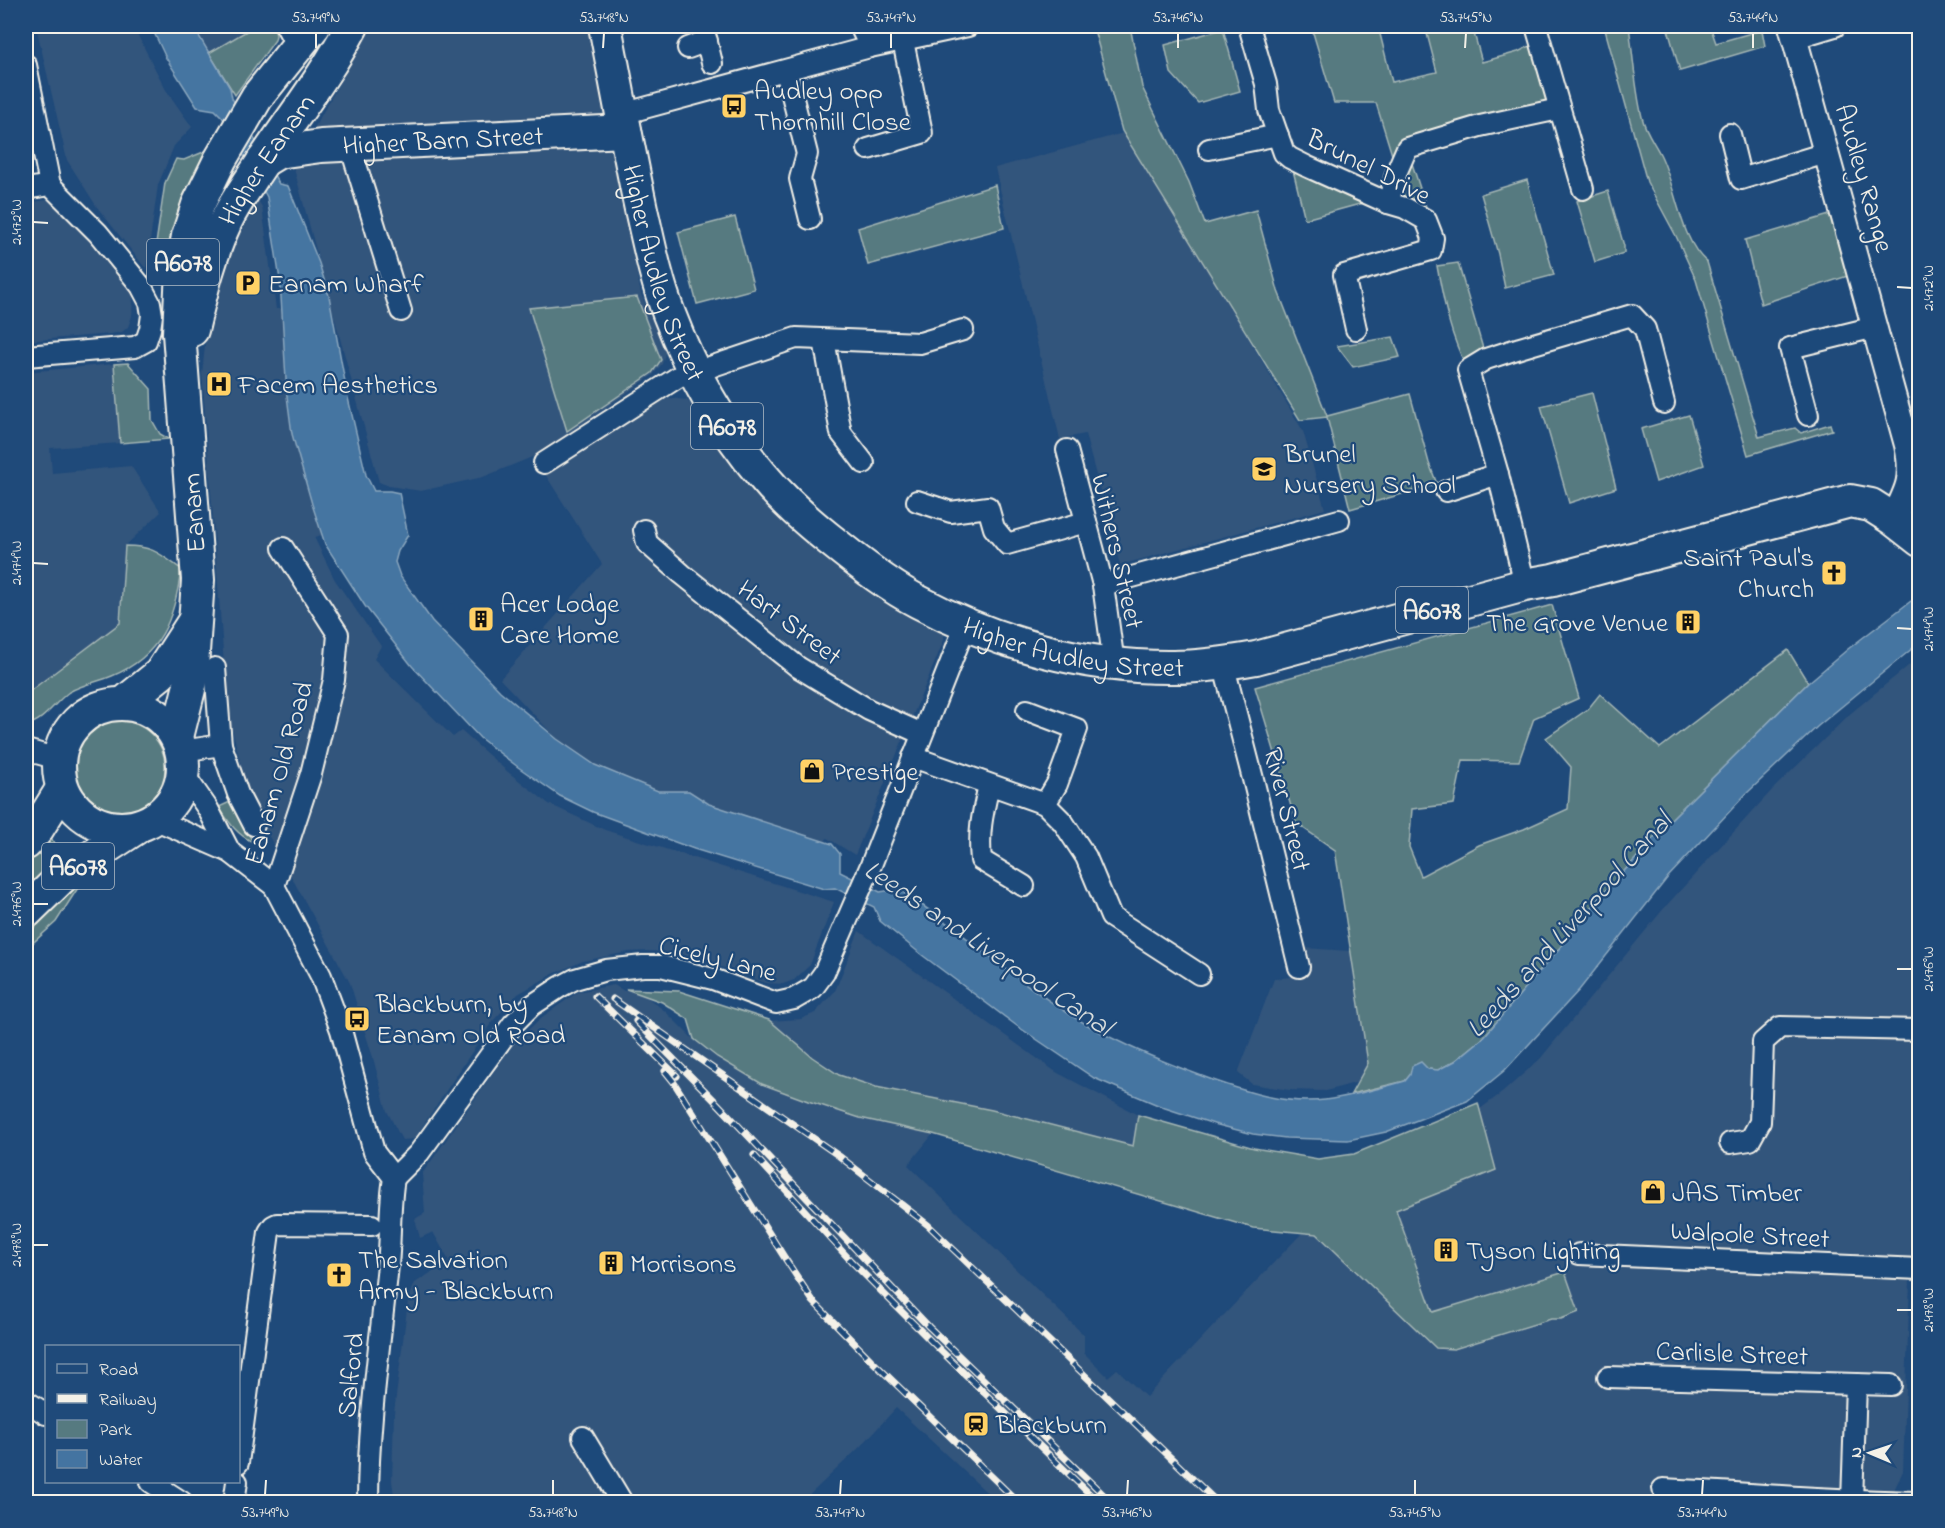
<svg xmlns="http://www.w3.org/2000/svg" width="1945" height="1528" viewBox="0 0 1945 1528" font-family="'Indie Flower',sans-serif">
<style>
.built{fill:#32547c}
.green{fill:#567a80;stroke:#a5b6b4;stroke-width:1.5}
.water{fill:#4474a1;stroke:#8aa6bd;stroke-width:1.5}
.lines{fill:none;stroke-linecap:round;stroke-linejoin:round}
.minor-casing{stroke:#f4f1e8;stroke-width:24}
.tertiary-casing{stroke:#f4f1e8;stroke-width:28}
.trunk-casing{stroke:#f4f1e8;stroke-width:36}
.minor{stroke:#1f4a7a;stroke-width:20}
.tertiary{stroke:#1f4a7a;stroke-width:24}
.trunk{stroke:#1f4a7a;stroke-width:32}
.rail-casing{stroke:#f4f1e8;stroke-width:7}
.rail{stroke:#1f4a7a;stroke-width:4.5;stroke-dasharray:14;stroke-linecap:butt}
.ticks{fill:none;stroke:#f4f1e8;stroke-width:2}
.labels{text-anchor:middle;stroke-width:4.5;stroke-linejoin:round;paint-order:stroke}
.shield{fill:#1f4a7a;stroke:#b4bfc7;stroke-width:1.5}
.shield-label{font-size:26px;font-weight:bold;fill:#f4f1e8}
.poi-label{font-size:27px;fill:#f4f1e8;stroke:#1f4a7a;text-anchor:start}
.street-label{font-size:27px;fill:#f4f1e8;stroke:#1f4a7a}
.water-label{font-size:28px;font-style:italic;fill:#dadedd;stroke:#1f4a7a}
.neatline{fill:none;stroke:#f4f1e8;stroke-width:2}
.ticks-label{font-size:15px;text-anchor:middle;fill:#f4f1e8}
</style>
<rect width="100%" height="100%" fill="#1f4a7a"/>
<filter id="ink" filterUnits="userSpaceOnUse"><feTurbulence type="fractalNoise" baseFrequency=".0167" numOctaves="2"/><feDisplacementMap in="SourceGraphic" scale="12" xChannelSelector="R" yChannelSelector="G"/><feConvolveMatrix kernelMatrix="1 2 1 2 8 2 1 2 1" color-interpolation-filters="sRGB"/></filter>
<g filter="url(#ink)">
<g class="built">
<polygon points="36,26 133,26 166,90 192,127 174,146 158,185 146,269 97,207 67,160"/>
<polygon points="193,26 274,26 276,35 271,46 244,80 235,95"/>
<polygon points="372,26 587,26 641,294 666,351 662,364 653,375 537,455 483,477 421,491 389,486 379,482 293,165"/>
<polygon points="1127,132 1303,431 1325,509 1120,565 1085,434 1060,439 995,168"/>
<polygon points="54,199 133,294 132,316 128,327 122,332 110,334 26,341 26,203"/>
<polygon points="257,199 262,207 276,309 282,309 287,396 292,434 322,535 314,537 335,580 381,646 374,659 453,737 461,731 508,772 549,804 605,830 834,902 810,965 794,980 783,984 765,983 731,970 701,961 664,952 648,951 628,952 583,961 553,974 518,994 492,1022 414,1139 402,1140 387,1111 373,1058 350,983 266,831 243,774 231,724 225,678 202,374 208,316 216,279 242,222"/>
<polygon points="114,364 120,443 50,448 52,473 131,466 161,512 125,546 120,623 26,694 26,372"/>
<polygon points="670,398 687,400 693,407 742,476 788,526 831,562 877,593 938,624 944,634 944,640 855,855 827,838 825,842 709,804 689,791 658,791 595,765 557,739 500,679 602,564 545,474 642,412 660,401"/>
<polygon points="1919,657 1918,1062 1903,1471 1895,1488 1894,1502 997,1502 896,1408 864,1443 802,1502 395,1502 392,1481 394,1413 408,1300 415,1283 449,1261 433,1232 420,1238 415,1219 425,1213 422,1174 515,1042 542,1017 578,992 614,985 624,991 640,992 665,1011 693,1039 717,1057 808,1101 860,1118 933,1134 908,1165 1084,1335 1084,1353 1108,1377 1117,1369 1146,1397 1302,1233 1317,1234 1418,1331 1395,1210 1480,1109 1503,1092 1540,1059 1665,907 1773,789 1851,713"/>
<polygon points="859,931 1056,1072 1138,1115 1133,1146 992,1110 876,1087 839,1075 812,1057 769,1021 801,1019 815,1013 835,991"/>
<polygon points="1304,948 1350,951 1368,1063 1358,1082 1326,1091 1289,1090 1252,1084 1238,1073 1274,979 1306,975"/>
</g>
<g class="green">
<polygon points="255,26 274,26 276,35 275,40 235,95 209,53"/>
<polygon points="1093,26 1130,26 1142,87 1189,182 1205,224 1256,210 1278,291 1327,416 1410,394 1429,463 1437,484 1350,509 1327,417 1300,420 1122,131"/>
<polygon points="1311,26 1378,26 1392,82 1437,72 1425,26 1472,26 1482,62 1518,52 1540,41 1559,109 1407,148 1427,210 1388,203 1397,171 1376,103 1334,103"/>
<path d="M1604,26H1629C1633,55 1635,88 1642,117C1645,131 1654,142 1660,154C1676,185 1680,241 1707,262L1759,437L1795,428L1801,433L1830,424L1832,430L1748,455L1696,280L1676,236L1647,182Z"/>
<polygon points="1667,26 1710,26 1716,43 1762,30 1765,46 1680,71"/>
<polygon points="1223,29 1240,91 1198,103 1171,73 1165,45"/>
<polygon points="206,151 174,224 161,283 152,271 165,183 176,159 184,160"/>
<polygon points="1290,158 1378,199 1305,219"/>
<polygon points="1527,180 1554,275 1505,288 1498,254 1481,194"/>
<polygon points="995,185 1004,228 868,265 858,228"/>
<polygon points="1608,191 1624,246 1624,253 1595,262 1577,201"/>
<polygon points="1843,211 1860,272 1761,304 1745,240"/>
<polygon points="735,217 754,289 697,304 678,232"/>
<path d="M1458,263L1486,359L1468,370C1450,336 1444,303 1437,266Z"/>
<polygon points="637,297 661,360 652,373 567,431 529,308"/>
<polygon points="1393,337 1400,357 1353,367 1337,346"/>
<polygon points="128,363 151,389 152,420 160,434 169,439 120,443 114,364"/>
<polygon points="1592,393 1616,488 1569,503 1541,406"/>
<polygon points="1689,415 1704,465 1656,482 1641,429"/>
<path d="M125,546C153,546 159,553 181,569C175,618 161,656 112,676C98,682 83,684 69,692C55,702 44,722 26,725V694L120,623Z"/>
<polygon points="1552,605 1579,698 1534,718 1519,761 1463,760 1454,804 1412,809 1409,847 1421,876 1479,845 1524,829 1568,809 1571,767 1546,738 1588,709 1600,694 1660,748 1788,650 1808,683 1660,830 1641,853 1601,896 1563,944 1482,1039 1455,1061 1438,1070 1428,1069 1410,1075 1405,1081 1351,1094 1368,1063 1335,850 1296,823 1255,687"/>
<circle cx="119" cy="767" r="46"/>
<path d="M230,802L253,842C236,834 229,822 219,807Z"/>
<polygon points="48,836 66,855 26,893 26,860"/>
<polygon points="85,877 56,922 26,949 26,925"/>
<polygon points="626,989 679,991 769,1020 812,1057 839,1075 876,1087 992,1110 1133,1146 1138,1115 1254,1148 1318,1159 1354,1154 1478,1103 1496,1170 1396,1210 1433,1312 1565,1272 1579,1312 1561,1319 1551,1319 1454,1349 1436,1348 1317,1234 1253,1228 933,1134 860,1118 808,1101 762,1084 717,1057 694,1039 688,1019 662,1002"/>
</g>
<path class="water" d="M151,26H193L230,88L232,98L279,184L288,186L319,263L329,296L348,398L366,475L374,491H390L399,493L408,535L398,551L395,562L400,576L432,621L500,691L557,739L595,765L658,791H689L709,804L832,844L840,854V872L880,892L898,889C952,923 999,966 1051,1002C1099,1036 1155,1059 1210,1079C1247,1092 1285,1105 1325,1100C1349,1097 1381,1088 1405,1081L1410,1075L1412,1066L1421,1062L1428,1069L1438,1070L1455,1061L1482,1039L1563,944L1601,896L1641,853L1660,830L1808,683L1848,649L1911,601L1919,604V643L1818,726L1746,794L1668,877L1580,989L1505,1070L1467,1101L1386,1132L1348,1140L1286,1138L1253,1134L1214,1124L1165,1108L1094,1078L1017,1026L922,955L880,921L874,907L835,888L824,889L694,849L593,812L560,796L518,767L480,738L412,666L365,606L325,544L312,504L292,434L287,396L280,280L267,197L222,117L215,110L197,107L166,58Z"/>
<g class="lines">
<defs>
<g id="minor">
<polyline points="286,26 298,48"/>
<polyline points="703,26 712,63"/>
<polyline points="860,26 870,47"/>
<polyline points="1249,26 1266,84 1269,110 1284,153 1290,158 1306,166 1388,203 1405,208 1426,220 1433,238 1431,250 1344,275 1356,329"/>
<polyline points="1536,26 1583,189"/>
<polyline points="1795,38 1835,26"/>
<polyline points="688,48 707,41"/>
<polyline points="26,65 50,185"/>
<polyline points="786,71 807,154 800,179 810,219"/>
<polyline points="622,114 870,47 968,26"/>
<polyline points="1730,134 1741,179 1826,153"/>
<polyline points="350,145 401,311"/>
<polyline points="868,149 922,133 903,41"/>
<polyline points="1209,149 1278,135"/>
<polyline points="26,189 50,185"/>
<polyline points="1388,203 1397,171 1407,148 1480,126 1559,109"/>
<polyline points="824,340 841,433 864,463"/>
<polyline points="26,356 135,347 146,341 150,329 152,315 150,303 141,286 98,233 50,185"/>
<polyline points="695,374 713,366 796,338 920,343 963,330"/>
<polyline points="1808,415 1790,348 1875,327"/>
<polyline points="1067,450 1103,585 1114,664"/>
<polyline points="544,463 692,368"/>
<polyline points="1446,491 1498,474"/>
<polyline points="917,501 951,512 988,507 994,528 1007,544 1086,522"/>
<polyline points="644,530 647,543 682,574 798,667 869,710 922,734"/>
<polyline points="1103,585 1339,520"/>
<polyline points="1525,585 1498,474 1468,370 1486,359 1520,348 1632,315 1645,329 1664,403"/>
<polyline points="1223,663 1254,783 1299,967"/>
<polyline points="215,668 221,745 238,794 254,825"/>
<polyline points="1027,710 1077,729 1057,784 1045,804"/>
<polyline points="26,750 58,759"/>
<polyline points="182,751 221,745"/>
<polyline points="913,757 1045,804 1063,822 1086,857 1111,917 1199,974"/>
<polyline points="183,773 208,809 230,852"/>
<path d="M989,785C983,812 978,831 981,860L1024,886"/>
<path d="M154,819L230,852L274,886L321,976L341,1030L374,1152L394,1178C389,1207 391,1236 388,1265C380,1344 368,1423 368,1502"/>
<polyline points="274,886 311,774 334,680 338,634 283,548"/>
<polyline points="1730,1143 1750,1140 1760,1122 1763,1042 1780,1027 1920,1030"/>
<polyline points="394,1178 419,1153 513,1024 531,1006 560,987 575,979 606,970 643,966 661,966 713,979 776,1003 794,999 813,988 824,973 871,865 966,624"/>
<polyline points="1579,1254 1920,1269"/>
<polyline points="1608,1377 1891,1385"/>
<polyline points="26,1401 46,1414"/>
<polyline points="583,1437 622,1502"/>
<polyline points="238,1463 269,1232 273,1226 277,1224 372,1225"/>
<polyline points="151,1482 182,1502"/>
<path d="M1663,1489C1749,1493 1834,1501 1920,1502"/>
<polyline points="1852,1501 1856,1384"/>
<polyline points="234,1502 237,1482"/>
</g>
<path id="tertiary" d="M1791,26L1907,445C1914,479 1908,489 1893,519"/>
<g id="trunk">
<path id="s1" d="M605,26C617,87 628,148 641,209C649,244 656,280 669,314C691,372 722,428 762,475C784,502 811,525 838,546C863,566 890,587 919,602C996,643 1085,668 1173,667C1201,667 1228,663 1256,658L1525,585L1553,580L1850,501L1871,505L1893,519L1920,540"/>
<path id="s2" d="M263,161L278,152L321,146L625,131"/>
<path id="s3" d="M192,330C201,293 210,255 226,221C233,206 243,192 252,178C285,127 324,79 352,26"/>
<polyline points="124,703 160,674 193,623"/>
<circle cx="121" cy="766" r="62"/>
<polyline points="177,737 191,681 198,580 179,333 182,269 188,236 198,205 220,160 257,97 314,26"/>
<polyline points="26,843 36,831 62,789"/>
<polyline points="26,912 64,875 136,828"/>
</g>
</defs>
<use href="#minor" class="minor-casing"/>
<use href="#tertiary" class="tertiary-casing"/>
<use href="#trunk" class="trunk-casing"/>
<use href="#minor" class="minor"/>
<use href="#tertiary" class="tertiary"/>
<use href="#trunk" class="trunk"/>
<defs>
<g id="rail">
<polyline points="595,996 677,1076"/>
<polyline points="613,999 839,1156 928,1225 1217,1502"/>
<polyline points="636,1021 719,1105 929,1327 1111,1502"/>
<polyline points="665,1071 673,1081 786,1260 813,1301 871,1360 1018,1502"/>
<polyline points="754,1155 851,1261 940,1350 1098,1502"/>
</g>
</defs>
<use href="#rail" class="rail-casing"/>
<use href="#rail" class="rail"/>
</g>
</g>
<path class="ticks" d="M316,48V33M603,48L604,33M891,48V33M1178,48V33M1465,48L1466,33M1753,48V33M33,222L48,223M1897,287L1912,288M33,563L48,564M1897,628L1912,629M33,904H48M1897,969H1912M33,1245H48M1897,1310H1912M265,1495L266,1480M553,1495V1480M840,1495L841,1480M1127,1495L1128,1480M1415,1495V1480M1702,1495L1703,1480"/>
<defs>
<symbol id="bus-square" viewBox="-11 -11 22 22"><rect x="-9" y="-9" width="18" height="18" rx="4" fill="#ffd166" stroke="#1f4a7a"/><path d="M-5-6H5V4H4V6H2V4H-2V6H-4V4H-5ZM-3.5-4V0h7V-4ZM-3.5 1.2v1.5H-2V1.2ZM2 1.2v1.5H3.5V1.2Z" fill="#111"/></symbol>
<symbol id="parking-square" viewBox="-11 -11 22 22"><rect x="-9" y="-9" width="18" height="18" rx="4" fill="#ffd166" stroke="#1f4a7a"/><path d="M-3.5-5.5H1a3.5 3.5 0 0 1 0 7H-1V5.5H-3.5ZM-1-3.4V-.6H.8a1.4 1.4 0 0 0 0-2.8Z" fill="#111"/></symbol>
<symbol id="hospital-square" viewBox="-11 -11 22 22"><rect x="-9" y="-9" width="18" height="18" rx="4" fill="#ffd166" stroke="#1f4a7a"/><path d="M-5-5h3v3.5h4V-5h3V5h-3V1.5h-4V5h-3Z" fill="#111"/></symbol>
<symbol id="school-square" viewBox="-11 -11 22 22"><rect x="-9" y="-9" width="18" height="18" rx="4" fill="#ffd166" stroke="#1f4a7a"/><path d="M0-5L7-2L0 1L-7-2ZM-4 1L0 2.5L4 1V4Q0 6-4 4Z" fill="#111"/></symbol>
<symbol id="church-square" viewBox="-11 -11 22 22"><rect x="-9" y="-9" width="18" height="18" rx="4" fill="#ffd166" stroke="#1f4a7a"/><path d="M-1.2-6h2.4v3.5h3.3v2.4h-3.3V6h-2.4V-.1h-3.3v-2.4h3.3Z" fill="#111"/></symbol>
<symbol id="building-square" viewBox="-11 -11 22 22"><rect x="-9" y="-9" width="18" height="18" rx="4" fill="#ffd166" stroke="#1f4a7a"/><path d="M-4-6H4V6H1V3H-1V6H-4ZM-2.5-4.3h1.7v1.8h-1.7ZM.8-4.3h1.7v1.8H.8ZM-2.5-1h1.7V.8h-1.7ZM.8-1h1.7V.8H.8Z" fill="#111"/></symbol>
<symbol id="shop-square" viewBox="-11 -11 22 22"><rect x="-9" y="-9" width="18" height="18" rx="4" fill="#ffd166" stroke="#1f4a7a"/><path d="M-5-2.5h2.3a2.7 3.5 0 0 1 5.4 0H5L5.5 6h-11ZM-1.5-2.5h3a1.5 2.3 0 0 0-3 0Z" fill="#111"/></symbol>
<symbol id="station-square" viewBox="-11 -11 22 22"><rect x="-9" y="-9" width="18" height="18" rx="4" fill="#ffd166" stroke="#1f4a7a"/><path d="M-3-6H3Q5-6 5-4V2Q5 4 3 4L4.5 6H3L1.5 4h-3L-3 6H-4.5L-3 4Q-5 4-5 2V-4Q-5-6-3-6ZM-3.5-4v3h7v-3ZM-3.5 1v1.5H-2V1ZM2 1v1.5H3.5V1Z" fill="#111"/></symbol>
</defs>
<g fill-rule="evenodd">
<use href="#bus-square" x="719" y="91" width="30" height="30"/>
<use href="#parking-square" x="233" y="268" width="30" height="30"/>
<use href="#hospital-square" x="204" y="369" width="30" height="30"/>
<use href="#school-square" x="1249" y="454" width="30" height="30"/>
<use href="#church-square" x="1819" y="558" width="30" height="30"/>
<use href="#building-square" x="466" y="604" width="30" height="30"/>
<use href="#building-square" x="1673" y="607" width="30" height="30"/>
<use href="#shop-square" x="797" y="756" width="30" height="30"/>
<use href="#bus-square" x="342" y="1004" width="30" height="30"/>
<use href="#shop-square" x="1638" y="1177" width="30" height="30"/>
<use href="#building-square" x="1431" y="1235" width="30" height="30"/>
<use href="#building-square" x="596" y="1248" width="30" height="30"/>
<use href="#church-square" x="324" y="1260" width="30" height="30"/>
<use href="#station-square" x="961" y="1409" width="30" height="30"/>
</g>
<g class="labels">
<g class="shield">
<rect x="147" y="239" width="72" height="46" rx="4.5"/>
<rect x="691" y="403" width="72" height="46" rx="4.5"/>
<rect x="1396" y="587" width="72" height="46" rx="4.5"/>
<rect x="42" y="843" width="72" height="46" rx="4.5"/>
</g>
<g class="shield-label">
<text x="183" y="271">A6078</text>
<text x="727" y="435">A6078</text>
<text x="1432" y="619">A6078</text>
<text x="78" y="875">A6078</text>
</g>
<g class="poi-label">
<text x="754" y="99">Audley opp<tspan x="754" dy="31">Thornhill Close</tspan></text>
<text x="268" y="292">Eanam Wharf</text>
<text x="238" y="393">Facem Aesthetics</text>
<text x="1284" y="462">Brunel<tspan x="1284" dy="31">Nursery School</tspan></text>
<text x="1814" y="566" text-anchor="end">Saint Paul's<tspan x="1814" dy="31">Church</tspan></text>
<text x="500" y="612">Acer Lodge<tspan x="500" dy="31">Care Home</tspan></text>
<text x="1668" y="631" text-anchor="end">The Grove Venue</text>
<text x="832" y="780">Prestige</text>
<text x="376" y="1012">Blackburn, by<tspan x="376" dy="31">Eanam Old Road</tspan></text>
<text x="1672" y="1201">JAS Timber</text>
<text x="1466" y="1259">Tyson Lighting</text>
<text x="358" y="1268">The Salvation<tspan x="358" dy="31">Army - Blackburn</tspan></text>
<text x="630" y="1272">Morrisons</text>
<text x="996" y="1433">Blackburn</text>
</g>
<g class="street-label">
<text dy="9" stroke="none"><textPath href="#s2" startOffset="183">Higher Barn Street</textPath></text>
<text dy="9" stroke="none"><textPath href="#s3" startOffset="188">Higher Eanam</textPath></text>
<text transform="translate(1369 166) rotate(27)" y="9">Brunel Drive</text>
<text transform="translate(1865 178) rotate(74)" y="9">Audley Range</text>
<text dy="9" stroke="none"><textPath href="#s1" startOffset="254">Higher Audley Street</textPath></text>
<text transform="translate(193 513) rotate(-94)" y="9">Eanam</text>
<text transform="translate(1118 551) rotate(77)" y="9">Withers Street</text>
<text transform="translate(790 622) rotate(37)" y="9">Hart Street</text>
<text dy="9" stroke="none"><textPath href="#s1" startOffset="848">Higher Audley Street</textPath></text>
<text transform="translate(278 773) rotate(-74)" y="9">Eanam Old Road</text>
<text transform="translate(1288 809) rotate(76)" y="9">River Street</text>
<text transform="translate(718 958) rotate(14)" y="9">Cicely Lane</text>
<text transform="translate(1750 1234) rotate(3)" y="9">Walpole Street</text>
<text transform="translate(1732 1353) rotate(2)" y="9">Carlisle Street</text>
<text transform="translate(350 1375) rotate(-84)" y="9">Salford</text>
</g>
<g class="water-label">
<text transform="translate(1568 924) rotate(-48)" y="10">Leeds and Liverpool Canal</text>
<text transform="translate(989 947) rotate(34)" y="10">Leeds and Liverpool Canal</text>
</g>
</g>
<rect width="1945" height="1528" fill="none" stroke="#1f4a7a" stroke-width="66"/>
<rect x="45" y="1345" width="195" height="138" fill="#1f4a7a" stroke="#748da6" stroke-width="1.5"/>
<rect x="57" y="1364" width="30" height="9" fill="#1f4a7a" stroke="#748da6" stroke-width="1.5"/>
<text x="99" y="1375" font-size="18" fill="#f4f1e8">Road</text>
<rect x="57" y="1394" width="30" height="9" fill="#f4f1e8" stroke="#748da6" stroke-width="1.5"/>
<text x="99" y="1405" font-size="18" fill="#f4f1e8">Railway</text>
<rect x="57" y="1420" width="30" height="18" fill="#567a80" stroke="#748da6" stroke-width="1.5"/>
<text x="99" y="1435" font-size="18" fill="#f4f1e8">Park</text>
<rect x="57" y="1450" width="30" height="18" fill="#4474a1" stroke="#748da6" stroke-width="1.5"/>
<text x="99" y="1465" font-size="18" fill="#f4f1e8">Water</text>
<g transform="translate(1870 1453) rotate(272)" stroke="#1f4a7a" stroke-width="4.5" paint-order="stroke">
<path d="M0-4.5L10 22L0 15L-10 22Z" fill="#f4f1e8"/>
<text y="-9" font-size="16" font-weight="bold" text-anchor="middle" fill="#f4f1e8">N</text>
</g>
<rect x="33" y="33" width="1879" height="1462" class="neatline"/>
<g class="ticks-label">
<text x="316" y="22">53.749°N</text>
<text x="604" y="22">53.748°N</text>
<text x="891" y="22">53.747°N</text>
<text x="1178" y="22">53.746°N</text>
<text x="1466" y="22">53.745°N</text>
<text x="1753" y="22">53.744°N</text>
<text transform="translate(16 222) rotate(-90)" y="5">2.472°W</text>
<text transform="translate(1928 288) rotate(-90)" y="5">2.472°W</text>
<text transform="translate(16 563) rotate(-90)" y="5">2.474°W</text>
<text transform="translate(1928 629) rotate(-90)" y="5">2.474°W</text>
<text transform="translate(16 904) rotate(-90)" y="5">2.476°W</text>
<text transform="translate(1928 969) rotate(-90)" y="5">2.476°W</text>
<text transform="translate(16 1245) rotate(-90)" y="5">2.478°W</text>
<text transform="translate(1928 1310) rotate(-90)" y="5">2.478°W</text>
<text x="265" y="1517">53.749°N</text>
<text x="553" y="1517">53.748°N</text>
<text x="840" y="1517">53.747°N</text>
<text x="1127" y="1517">53.746°N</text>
<text x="1415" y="1517">53.745°N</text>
<text x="1702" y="1517">53.744°N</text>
</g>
</svg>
